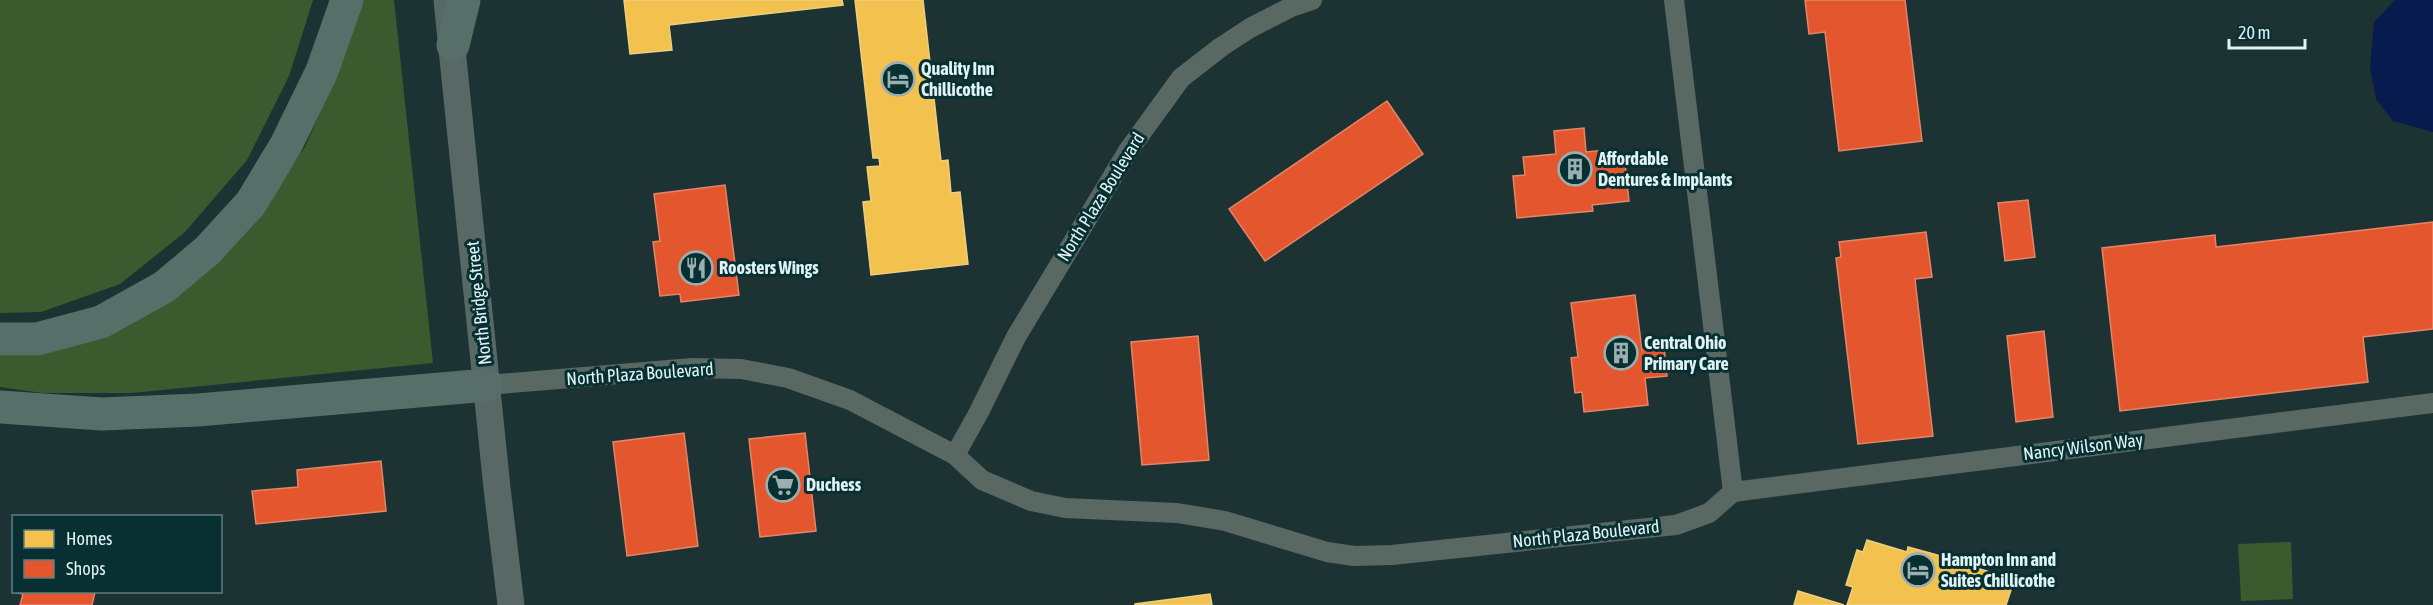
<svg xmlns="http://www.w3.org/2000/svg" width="2433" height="605" viewBox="0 0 2433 605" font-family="'Asap Condensed',sans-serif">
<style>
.green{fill:#3d5a2e}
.water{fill:#081b4e}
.homes{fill:#f2c14e;stroke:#ecd080;stroke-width:1.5}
.shops{fill:#e4572e;stroke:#e28669;stroke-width:1.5}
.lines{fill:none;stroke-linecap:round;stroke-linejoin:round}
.minor{stroke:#5a6863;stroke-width:20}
.secondary{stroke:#586965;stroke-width:27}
.motorway{stroke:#586e69;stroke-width:33}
.labels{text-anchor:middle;stroke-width:6;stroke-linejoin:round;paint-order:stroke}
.poi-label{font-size:18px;font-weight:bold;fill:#dff3f4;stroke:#083032;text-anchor:start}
.street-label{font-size:18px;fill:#dff3f4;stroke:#083032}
</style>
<rect width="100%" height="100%" fill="#1d3233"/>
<g class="green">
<polygon points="0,0 313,0 289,76 247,160 185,232 120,284 41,312 0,313"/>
<polygon points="361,0 394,0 433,363 132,393 42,393 0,387 0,354 20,353 255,222 305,147 346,52"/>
<polygon points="2291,542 2293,599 2241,601 2238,544"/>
</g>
<polygon class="water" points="2395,0 2433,0 2433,132 2393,121 2376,99 2370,68 2374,22"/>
<g class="homes">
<polygon points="624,0 842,0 843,5 669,25 672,50 630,54"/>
<polygon points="855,0 923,0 941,161 948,160 951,193 960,192 968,264 871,275 863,202 871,201 867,167 880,166 879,158 873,158"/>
<polygon points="1867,540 1907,552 1908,547 1941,556 1939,564 1950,567 1952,560 1996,574 1994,581 2012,587 2006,605 1847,605 1853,587 1846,585 1857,550 1863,552"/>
<polygon points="1798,591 1844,605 1794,605"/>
<polygon points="1210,594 1212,605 1135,605 1135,604"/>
</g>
<g class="shops">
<polygon points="1805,0 1905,0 1922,141 1839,151 1825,32 1809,34"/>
<polygon points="1387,101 1423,154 1265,261 1229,209"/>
<polygon points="1584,128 1586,152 1605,150 1606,164 1625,162 1629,201 1592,205 1593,211 1517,218 1513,176 1525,175 1523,157 1556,154 1554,131"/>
<polygon points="725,185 739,295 681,302 680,294 660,296 653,242 660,241 654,194"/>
<polygon points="2028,200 2035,257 2005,261 1998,203"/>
<polygon points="2433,222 2433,329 2363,337 2368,382 2120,411 2102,248 2215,235 2216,247"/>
<polygon points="1926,232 1932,277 1915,279 1933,436 1858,444 1836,258 1841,257 1839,242"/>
<polygon points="1635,295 1642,350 1664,347 1667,376 1645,378 1648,405 1584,412 1582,392 1575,393 1571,358 1578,357 1571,303"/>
<polygon points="2044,331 2053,417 2016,422 2007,336"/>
<polygon points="1198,336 1209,460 1142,465 1131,342"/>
<polygon points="684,433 698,546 627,556 613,442"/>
<polygon points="805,433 816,531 760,537 749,439"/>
<polygon points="381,461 386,511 256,524 252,491 298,487 297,470"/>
<polygon points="14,592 95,592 92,605 20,605 23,594"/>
</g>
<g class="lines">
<g class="minor">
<polyline points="487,385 692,368 741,369 788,378 850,400 955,455 982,480 1031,501 1065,508 1177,513 1225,521 1327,552 1354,556 1392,555 1676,525 1709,513 1733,492 1674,0"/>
<polyline points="955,455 979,412 1016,337 1128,151 1181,78 1221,47 1250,28 1291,7 1312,0"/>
<polyline points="1733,492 2433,403"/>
</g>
<polyline class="secondary" points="447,0 497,488 511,605"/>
<g class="motorway">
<polyline points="453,45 464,0"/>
<polyline points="0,339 37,339 101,322 164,287 208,250 251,203 286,145 322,71 347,0"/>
<polyline points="0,407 102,414 198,410 487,385"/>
</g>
</g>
<defs>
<symbol id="hotel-ring" viewBox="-11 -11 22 22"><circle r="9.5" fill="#083032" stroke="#9bafb0" stroke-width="1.5"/><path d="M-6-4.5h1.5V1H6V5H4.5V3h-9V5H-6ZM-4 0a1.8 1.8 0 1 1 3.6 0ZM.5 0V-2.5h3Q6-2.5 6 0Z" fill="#9bafb0"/></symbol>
<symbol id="building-ring" viewBox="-11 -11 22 22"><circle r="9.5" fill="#083032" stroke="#9bafb0" stroke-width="1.5"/><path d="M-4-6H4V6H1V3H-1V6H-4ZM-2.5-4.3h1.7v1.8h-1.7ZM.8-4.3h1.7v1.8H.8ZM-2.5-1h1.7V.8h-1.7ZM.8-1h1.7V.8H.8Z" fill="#9bafb0"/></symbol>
<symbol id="restaurant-ring" viewBox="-11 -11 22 22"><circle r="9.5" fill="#083032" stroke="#9bafb0" stroke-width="1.5"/><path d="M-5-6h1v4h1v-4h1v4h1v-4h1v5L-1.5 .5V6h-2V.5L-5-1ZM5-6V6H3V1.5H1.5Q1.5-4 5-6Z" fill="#9bafb0"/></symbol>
<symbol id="supermarket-ring" viewBox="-11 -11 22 22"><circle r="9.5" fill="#083032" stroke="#9bafb0" stroke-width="1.5"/><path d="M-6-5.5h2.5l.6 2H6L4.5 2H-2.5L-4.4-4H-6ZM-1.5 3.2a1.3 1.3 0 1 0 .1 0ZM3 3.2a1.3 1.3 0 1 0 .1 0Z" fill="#9bafb0"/></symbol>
</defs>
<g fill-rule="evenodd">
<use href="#hotel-ring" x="879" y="60" width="38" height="38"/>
<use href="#building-ring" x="1556" y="150" width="38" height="38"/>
<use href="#restaurant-ring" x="677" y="249" width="38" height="38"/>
<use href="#building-ring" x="1602" y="334" width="38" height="38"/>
<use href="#supermarket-ring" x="764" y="466" width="38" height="38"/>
<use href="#hotel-ring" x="1899" y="551" width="38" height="38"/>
</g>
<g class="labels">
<g class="poi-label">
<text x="921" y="75">Quality Inn<tspan x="921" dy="21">Chillicothe</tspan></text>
<text x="1598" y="165">Affordable<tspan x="1598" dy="21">Dentures &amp; Implants</tspan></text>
<text x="719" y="274">Roosters Wings</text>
<text x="1644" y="349">Central Ohio<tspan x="1644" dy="21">Primary Care</tspan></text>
<text x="806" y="491">Duchess</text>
<text x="1941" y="566">Hampton Inn and<tspan x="1941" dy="21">Suites Chillicothe</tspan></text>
</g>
<g class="street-label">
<text transform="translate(1101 197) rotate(-58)" y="6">North Plaza Boulevard</text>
<text transform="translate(479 303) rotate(-96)" y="6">North Bridge Street</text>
<text transform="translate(640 374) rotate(-4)" y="6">North Plaza Boulevard</text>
<text transform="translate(2083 447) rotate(-7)" y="6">Nancy Wilson Way</text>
<text transform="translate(1586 534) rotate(-6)" y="6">North Plaza Boulevard</text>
</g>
</g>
<rect x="12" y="515" width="210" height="78" fill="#083032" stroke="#5e7e80" stroke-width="1.5"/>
<rect x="24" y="530" width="30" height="18" fill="#f2c14e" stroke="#5e7e80" stroke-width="1.5"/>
<text x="66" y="545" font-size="18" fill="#dff3f4">Homes</text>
<rect x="24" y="560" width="30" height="18" fill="#e4572e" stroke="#5e7e80" stroke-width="1.5"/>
<text x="66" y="575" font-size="18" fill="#dff3f4">Shops</text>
<path d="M2229 39v9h76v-9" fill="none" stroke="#dff3f4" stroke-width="3"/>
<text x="2238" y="39" font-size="18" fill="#dff3f4" stroke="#083032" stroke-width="4.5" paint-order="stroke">20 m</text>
</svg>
